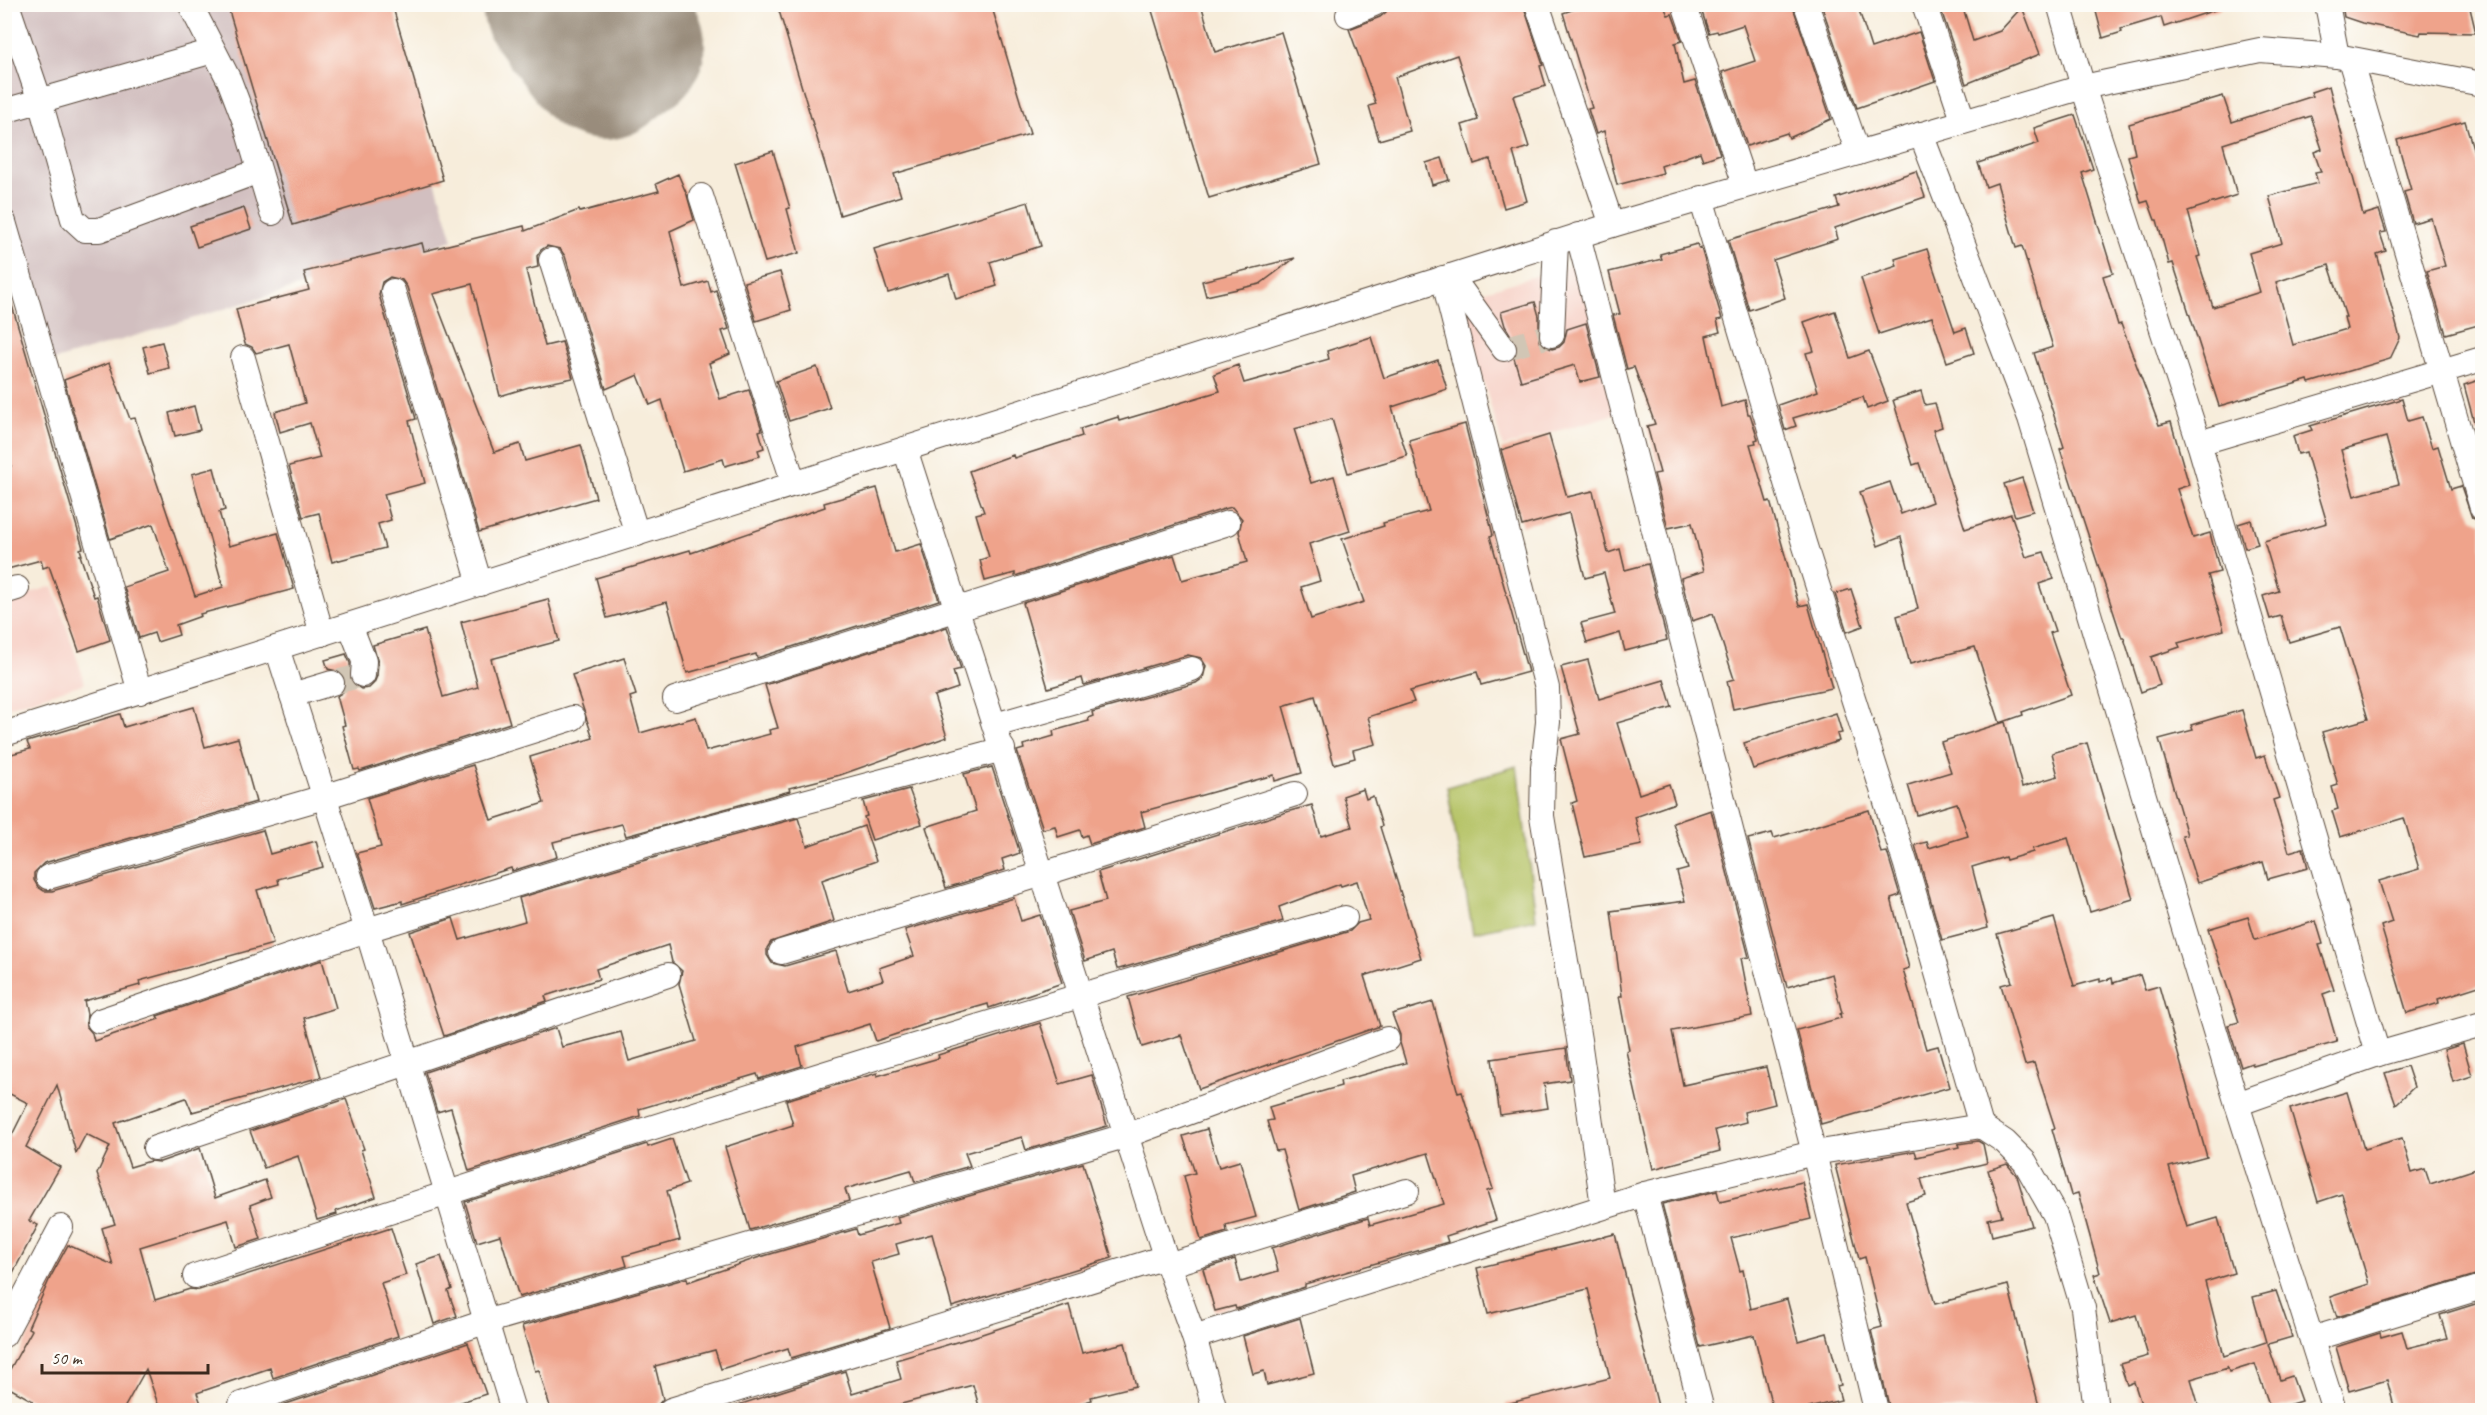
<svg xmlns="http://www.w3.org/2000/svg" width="2487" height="1415" viewBox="0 0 2487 1415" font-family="Caveat,sans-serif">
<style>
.built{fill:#f7d1c7}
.industrial{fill:#d2bfc0}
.green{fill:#b5c366;stroke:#787642;stroke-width:1.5}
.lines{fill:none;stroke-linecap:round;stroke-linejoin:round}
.runway{stroke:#998c7c;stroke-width:150}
.building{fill:#efa38b;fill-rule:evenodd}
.minor-tunnel{stroke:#d1c6b5;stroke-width:24;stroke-dasharray:24 12;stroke-linecap:butt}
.minor-casing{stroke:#57473a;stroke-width:26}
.minor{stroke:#fff;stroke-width:24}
</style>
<rect width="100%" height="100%" fill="#fdfcf7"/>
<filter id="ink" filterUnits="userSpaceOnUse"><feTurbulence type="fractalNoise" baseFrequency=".0167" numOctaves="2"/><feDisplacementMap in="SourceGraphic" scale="12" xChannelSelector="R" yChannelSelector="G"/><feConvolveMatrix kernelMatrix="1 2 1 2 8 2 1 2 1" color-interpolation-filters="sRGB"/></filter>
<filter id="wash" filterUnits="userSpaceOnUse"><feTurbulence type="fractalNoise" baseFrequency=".008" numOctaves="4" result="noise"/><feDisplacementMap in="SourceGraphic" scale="24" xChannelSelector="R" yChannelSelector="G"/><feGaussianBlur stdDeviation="1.35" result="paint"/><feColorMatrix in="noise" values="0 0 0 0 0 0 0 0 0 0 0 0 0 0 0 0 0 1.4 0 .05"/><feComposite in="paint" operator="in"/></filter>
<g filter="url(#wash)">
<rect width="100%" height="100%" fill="#f7eddb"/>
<g class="built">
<polygon points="1582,262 1626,411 1503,447 1459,299"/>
<polygon points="53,586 85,683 5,708 5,601"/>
</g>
<polygon class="industrial" points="4,5 382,5 453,240 42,364 5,244"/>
<polygon class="green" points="1517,766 1536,919 1473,932 1447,787"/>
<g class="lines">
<polyline class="runway" points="557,4 603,65 630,44 600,4"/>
</g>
<g id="blocks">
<g class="building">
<polygon points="227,4 392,4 443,180 293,225"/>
<polygon points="777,4 991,4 1030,134 894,174 901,196 840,215"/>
<polygon points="1150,4 1201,4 1215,52 1281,32 1321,164 1209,198"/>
<polygon points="1388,4 1523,4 1543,65 1540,66 1546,86 1513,96 1529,147 1513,152 1527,201 1504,208 1490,159 1474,164 1462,125 1478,120 1457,55 1395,77 1410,131 1379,140 1369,106 1376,104 1349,29 1380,17 1386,12"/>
<polygon points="1589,4 1663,4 1668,15 1672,14 1682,41 1675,43 1684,84 1695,81 1720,154 1703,160 1700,152 1661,166 1663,173 1617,185 1604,131 1596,134 1588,109 1592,108 1563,13"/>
<polygon points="1703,4 1792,4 1831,119 1789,138 1787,133 1747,146 1722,72 1755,61 1743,25 1718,33 1717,31 1709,33 1700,6"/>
<polygon points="1821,4 1857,4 1871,48 1919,32 1935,81 1857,108"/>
<polygon points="1939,4 1962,4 1973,41 2000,31 2022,7 2040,54 1966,84"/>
<polygon points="2094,4 2221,4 2221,8 2164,27 2161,17 2121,29 2122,32 2103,38"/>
<polygon points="2342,4 2382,4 2409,9 2408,4 2469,4 2476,33 2421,32 2420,35 2362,23 2344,17"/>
<path d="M2329,86L2363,215L2379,210L2386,232L2380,233L2386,251L2377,254L2400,338L2390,359L2309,383L2308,380L2219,406L2173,263L2169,264L2157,220H2155L2148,201L2141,203L2128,156L2135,154L2129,124L2223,96L2232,122L2313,96L2311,92ZM2311,116L2322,149L2314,152L2321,172L2315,173L2318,183L2269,196L2282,243L2249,253L2260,292L2213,307L2197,257L2200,256L2188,211L2237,195L2223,144ZM2329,265L2346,317H2344L2347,329L2293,345L2276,282Z"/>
<polygon points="2075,115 2093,169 2082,173 2113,273 2103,276 2118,325 2121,324 2159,425 2171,422 2189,485 2177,489 2193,538 2210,533 2220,572 2208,575 2224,630 2178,643 2180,647 2151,657 2160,685 2141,692 2124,638 2122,638 2060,449 2064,447 2034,353 2053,347 2022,246 2016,248 1997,183 1986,187 1978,163 2039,143 2034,128"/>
<polygon points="2465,121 2482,179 2482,324 2446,334 2427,271 2445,266 2431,218 2413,223 2404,192 2411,190 2397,140"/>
<polygon points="773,151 790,208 787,209 799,253 765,262 735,163"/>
<polygon points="1442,158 1449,180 1432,185 1426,163"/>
<polygon points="1916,171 1925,197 1835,228 1838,239 1773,260 1785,298 1749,310 1728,240 1839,207 1836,198"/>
<polygon points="678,174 687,195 694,220 670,231 684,288 708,281 711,292 716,290 729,329 722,331 730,354 709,363 720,399 749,390 762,430 759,431 764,448 758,450 760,456 725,466 723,459 683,471 662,400 650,405 638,375 606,389 565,256 560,249 547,246 541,250 537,256 538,267 526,270 545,346 562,342 573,378 529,387 500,396 472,284 433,294 494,452 520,444 525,461 581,445 596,498 479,532 407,287 402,280 390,277 382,282 379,295 416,419 409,421 425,483 384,494 391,520 378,524 385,548 332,562 319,513 303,517 289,466 320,458 310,423 280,432 275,412 305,403 289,344 256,353 252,347 245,344 236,309 309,290 304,272 422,243 424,251 524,226 525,231 579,210 580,212 659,191 656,184"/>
<polygon points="1028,202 1041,246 990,262 997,286 956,299 949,274 888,293 874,249"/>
<polygon points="244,208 251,229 197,247 190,226"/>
<polygon points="1697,244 1699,249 1701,248 1722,319 1717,320 1720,332 1706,336 1721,407 1745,400 1748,414 1750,414 1758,439 1755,440 1756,443 1750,444 1767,502 1770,501 1799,606 1808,604 1832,688 1733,709 1727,681 1734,679 1713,614 1692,621 1681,578 1704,571 1692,523 1668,528 1654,474 1660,473 1647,426 1655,424 1634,367 1627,369 1613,315 1620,314 1609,272 1662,259 1660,254"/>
<polygon points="1927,249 1955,332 1966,328 1974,353 1947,362 1932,317 1879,334 1861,278 1897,266 1895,259"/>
<polygon points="1295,258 1260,284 1206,296 1202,281"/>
<polygon points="780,272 791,310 756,321 744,282"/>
<polygon points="4,278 83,548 80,549 82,555 80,555 94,597 97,596 110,640 79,651 49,566 43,568 41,560 4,570 4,468 11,466 4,446"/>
<polygon points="1535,302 1539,316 1539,341 1545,347 1552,349 1559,347 1564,342 1567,329 1586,323 1600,377 1580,382 1575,365 1521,381 1514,358 1518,347 1505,326 1501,312"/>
<polygon points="1835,311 1850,358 1869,351 1888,401 1867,409 1863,397 1793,418 1796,426 1785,430 1778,405 1818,391 1806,353 1814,351 1804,322"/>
<polygon points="1371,337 1384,378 1438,360 1447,389 1392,407 1407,456 1348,473 1332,419 1294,429 1311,483 1334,476 1350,531 1309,544 1320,581 1301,587 1311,619 1364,602 1342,539 1384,526 1383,523 1429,511 1409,440 1465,424 1493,535 1490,536 1528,672 1481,685 1477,672 1410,691 1414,702 1368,717 1376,744 1353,750 1355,758 1334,764 1315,696 1283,706 1302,773 1275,781 1274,775 1141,812 1145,827 1090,844 1087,835 1082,837 1080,830 1058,837 1055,826 1043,829 1017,751 1024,749 1023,745 1054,736 1053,731 1089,721 1088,718 1093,716 1092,712 1196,683 1203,678 1206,666 1201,658 1188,655 1084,685 1082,678 1048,688 1023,603 1174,555 1182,580 1247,562 1239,532 1242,519 1232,507 1224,509 1015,576 1015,573 985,581 980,560 989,557 976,514 984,512 969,471 1013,455 1014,458 1082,436 1080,429 1118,417 1119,421 1220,391 1214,374 1238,365 1244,383 1329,359 1327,351"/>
<polygon points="162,342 169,368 150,373 143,347"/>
<polygon points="109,363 130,419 135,418 195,596 223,587 192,474 214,468 225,510 219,512 229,546 278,533 294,589 200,614 201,616 176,625 179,635 157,642 154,633 139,638 124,587 169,572 153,524 110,539 64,380"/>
<polygon points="817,367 830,408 789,421 776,381"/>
<polygon points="2482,379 2482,432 2477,433 2464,385"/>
<polygon points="1921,391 1925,405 1935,403 1942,427 1933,430 1965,529 2011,514 2026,557 2044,552 2054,579 2039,584 2055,631 2050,633 2071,695 2022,712 2023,715 2000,723 1975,647 1910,664 1897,616 1918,609 1901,537 1878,546 1860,492 1890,482 1901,514 1932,502 1919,463 1913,465 1893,400"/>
<path d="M2402,399L2408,421L2422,417L2432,448L2438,446L2451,489L2461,486L2472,518L2482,522V985L2438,999L2439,1003L2407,1013L2381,926L2392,922L2379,881L2419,869L2404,818L2340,837L2332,811L2338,809L2332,787L2338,785L2322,732L2368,719L2340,627L2289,642L2281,616L2270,619L2263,596L2279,591L2264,541L2327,523L2306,452L2298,454L2293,436L2312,430L2310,426ZM2386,437L2399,484L2354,496L2341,450Z"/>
<polygon points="194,406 200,430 175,436 169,413"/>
<polygon points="1549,435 1567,497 1593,491 1608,553 1620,549 1625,570 1648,564 1667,640 1625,651 1620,633 1587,643 1581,623 1615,614 1604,573 1585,578 1569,513 1522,526 1501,450"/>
<polygon points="2022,478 2033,511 2015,516 2004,484"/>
<polygon points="877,488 895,552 921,544 939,600 757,658 756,654 687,673 667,602 607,618 596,578 690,550 691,553 825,507 824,503"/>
<polygon points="2251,520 2258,544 2245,548 2238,524"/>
<polygon points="1851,589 1863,626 1847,632 1835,594"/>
<polygon points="548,599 559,641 491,659 510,723 360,771 359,769 354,770 342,726 345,725 337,696 343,692 346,679 341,672 328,669 325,660 346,654 350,663 351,682 361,689 369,688 374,683 377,676 378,662 373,645 425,630 443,697 478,687 461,622"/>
<polygon points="947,627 961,669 953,671 958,688 934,696 947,737 840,775 789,788 790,791 626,836 622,824 553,842 557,857 512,871 511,868 402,904 402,901 375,908 357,853 381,847 367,798 473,765 491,820 544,803 530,757 593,738 572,675 624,658 636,695 630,697 640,733 696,717 706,751 770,734 769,730 778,728 765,685"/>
<polygon points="1588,660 1599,699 1664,680 1672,707 1617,723 1639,794 1669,784 1675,803 1635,817 1642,845 1585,857 1572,803 1577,801 1561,739 1580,734 1561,667"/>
<polygon points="194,707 205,747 238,738 256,802 44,863 34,873 34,880 38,887 44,891 52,891 263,830 270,854 316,841 323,867 278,879 279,884 257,890 273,944 139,981 140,985 84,1001 87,1014 86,1026 92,1033 94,1041 159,1019 157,1016 322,960 336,1008 304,1018 321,1077 192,1112 186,1098 115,1123 130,1167 150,1161 160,1162 200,1148 215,1198 265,1180 271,1197 250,1205 261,1239 236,1247 228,1220 140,1247 155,1300 190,1289 199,1290 391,1228 406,1275 381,1283 398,1336 273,1378 270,1368 197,1393 202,1406 189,1410 160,1410 146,1369 123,1410 28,1410 33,1401 4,1385 4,1380 32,1330 28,1328 50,1278 68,1245 113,1265 102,1228 115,1224 97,1174 110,1146 86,1134 76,1153 57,1085 26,1147 60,1167 29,1221 38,1225 4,1290 4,1133 11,1137 28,1103 4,1091 4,756 30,749 27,742 120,714 124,727"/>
<polygon points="2242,710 2256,758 2265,755 2279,798 2273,800 2289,852 2303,848 2308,868 2268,879 2263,862 2197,883 2182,836 2187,835 2159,739 2193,730 2191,725"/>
<polygon points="1836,713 1842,733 1837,734 1839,741 1753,769 1744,743"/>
<polygon points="2005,722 2022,787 2058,776 2052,753 2087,743 2133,899 2090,912 2068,838 2032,849 2033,852 2006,860 2005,857 1972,867 1988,928 1942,940 1915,845 1927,842 1929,848 1968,836 1957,803 1917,815 1908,785 1951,772 1941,742"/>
<polygon points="992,767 1020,853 1002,859 1005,870 946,888 926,827 976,811 964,774"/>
<polygon points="909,789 922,824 872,840 864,817 867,816 863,801"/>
<polygon points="1363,789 1366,799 1373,796 1382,826 1380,827 1421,958 1364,976 1380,1026 1199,1089 1181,1035 1142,1047 1128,997 1350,931 1358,923 1369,920 1357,881 1341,886 1340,884 1279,907 1283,921 1119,969 1117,969 1112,952 1085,961 1069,911 1106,901 1098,872 1290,811 1312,805 1321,836 1352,827 1343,796"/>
<polygon points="1711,810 1749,957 1741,958 1752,1016 1672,1031 1683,1085 1766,1067 1775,1104 1744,1112 1746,1122 1715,1130 1720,1151 1653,1169 1626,1051 1629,1050 1619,996 1622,996 1611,911 1685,901 1677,872 1688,869 1673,823"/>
<polygon points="1869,810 1881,853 1887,852 1900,895 1891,898 1909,968 1903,970 1926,1049 1938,1046 1950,1087 1821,1124 1797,1030 1841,1018 1840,1014 1842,1013 1832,974 1787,987 1748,839 1772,833 1774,838"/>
<polygon points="798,818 807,846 864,826 876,861 822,880 834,921 771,942 767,948 767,955 772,963 785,966 836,951 848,991 883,980 879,968 914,956 905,930 1014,898 1021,921 1040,915 1062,983 989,1008 988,1004 928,1021 929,1023 876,1041 870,1024 797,1047 802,1066 759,1079 757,1074 639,1109 640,1116 469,1171 451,1108 437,1112 425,1072 556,1028 562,1047 621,1032 629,1061 696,1041 679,984 682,971 672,962 668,945 596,969 599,979 545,996 547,1001 444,1036 410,932 453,918 460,940 525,921 519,898 669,853"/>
<polygon points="2248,917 2255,940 2316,921 2323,944 2319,945 2334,990 2323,994 2337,1042 2253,1066 2252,1063 2241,1067 2228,1025 2239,1022 2208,929"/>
<polygon points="2054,918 2074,986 2100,979 2100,982 2112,978 2113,983 2140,975 2145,990 2159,986 2207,1157 2169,1167 2187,1227 2218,1218 2234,1273 2205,1282 2224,1356 2266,1342 2253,1297 2276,1291 2292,1337 2268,1344 2280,1380 2292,1376 2301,1401 2271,1410 2255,1364 2229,1372 2227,1366 2228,1368 2191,1379 2200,1410 2143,1410 2134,1382 2127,1385 2120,1364 2148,1356 2136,1315 2110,1323 2094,1275 2100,1273 2078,1193 2071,1195 2052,1129 2055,1128 2034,1063 2025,1065 2001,985 2012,982 1997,934"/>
<polygon points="1433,1002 1458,1093 1462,1092 1493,1189 1487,1191 1496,1220 1446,1236 1448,1242 1305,1284 1305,1287 1236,1309 1235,1306 1215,1311 1203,1269 1235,1259 1241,1282 1278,1271 1272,1248 1368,1218 1370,1225 1444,1204 1428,1153 1351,1176 1355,1192 1299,1210 1282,1150 1276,1151 1267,1121 1273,1120 1269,1107 1341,1086 1340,1081 1406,1063 1400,1043 1400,1035 1392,1014"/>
<polygon points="1040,1023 1060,1084 1092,1075 1107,1126 1026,1150 1022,1137 965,1153 970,1166 915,1182 911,1170 845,1189 849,1201 750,1230 725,1147 793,1125 786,1100 877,1073 877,1076 939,1058 938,1055"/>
<polygon points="2463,1044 2472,1076 2453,1082 2444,1050"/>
<polygon points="1566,1048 1570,1080 1544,1084 1548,1108 1500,1115 1492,1059"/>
<polygon points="2407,1066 2414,1087 2396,1104 2385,1073"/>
<polygon points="2347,1092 2364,1149 2402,1138 2412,1173 2425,1169 2430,1184 2482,1167 2482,1273 2337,1317 2330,1297 2369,1284 2342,1194 2318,1202 2290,1109"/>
<polygon points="346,1099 364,1149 361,1150 376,1197 336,1211 337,1214 317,1220 298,1156 264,1168 250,1131"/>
<polygon points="1207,1129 1219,1167 1240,1161 1256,1217 1226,1225 1227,1232 1201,1240 1184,1176 1195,1173 1183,1136"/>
<polygon points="672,1139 687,1184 667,1191 680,1240 624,1256 627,1266 519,1297 500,1235 477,1242 465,1202 647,1144 648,1147"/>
<polygon points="1978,1141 1983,1144 1987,1163 1921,1179 1926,1196 1906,1202 1935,1304 2008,1285 2040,1410 1890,1410 1871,1330 1882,1327 1865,1257 1859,1259 1835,1165 1915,1151 1917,1157 1959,1147 1958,1144"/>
<polygon points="1083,1163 1112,1258 952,1307 932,1234 896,1244 899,1254 871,1262 890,1328 791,1358 788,1348 721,1369 715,1350 655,1366 663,1399 657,1406 657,1410 551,1410 539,1370 535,1371 522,1326 687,1278 688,1282 757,1258 856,1229 858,1235 899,1223 897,1217"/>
<polygon points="2007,1164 2017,1176 2032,1226 1992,1236 1988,1219 2002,1216 1988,1170"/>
<polygon points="1802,1182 1811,1219 1731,1238 1740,1271 1743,1270 1751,1309 1787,1299 1798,1341 1827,1333 1841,1385 1837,1386 1841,1400 1801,1410 1773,1410 1754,1335 1700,1347 1662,1204 1717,1191 1720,1202"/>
<polygon points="1615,1234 1659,1410 1506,1410 1506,1404 1610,1378 1588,1289 1488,1314 1477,1268"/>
<polygon points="441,1256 452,1289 448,1291 457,1316 434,1324 416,1264"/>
<polygon points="2482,1302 2482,1410 2395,1410 2387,1380 2349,1391 2336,1347 2380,1333 2381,1337 2402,1331 2407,1348 2447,1338 2440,1315"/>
<polygon points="1069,1305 1082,1353 1125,1343 1136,1386 1091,1397 1092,1400 1058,1410 980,1410 973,1385 879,1410 735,1410 735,1406 845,1371 852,1394 901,1379 896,1360 970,1338"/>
<polygon points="1300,1318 1314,1373 1267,1385 1264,1371 1253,1374 1243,1336"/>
<polygon points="468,1343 486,1394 437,1410 285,1410 283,1405"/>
</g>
</g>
</g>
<g filter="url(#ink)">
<use href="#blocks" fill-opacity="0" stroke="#57473a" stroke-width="1.5"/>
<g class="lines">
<g class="minor-tunnel">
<polyline points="1504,349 1552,335"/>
<polyline points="332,683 363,675"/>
</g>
<defs>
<g id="minor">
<polyline points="7,4 40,101 73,219 85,230 99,230 259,171"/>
<polyline points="190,4 229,80 245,122 272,213"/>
<polyline points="1537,4 1612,225"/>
<polyline points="1684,4 1745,185"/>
<polyline points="1806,4 1858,153"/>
<polyline points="1924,4 1963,120"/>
<polyline points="2059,4 2083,87 2199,443 2378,1054"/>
<polyline points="2327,4 2337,56"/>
<polyline points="1348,15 1374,4"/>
<polyline points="2350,59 2482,508"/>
<polyline points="4,111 213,51"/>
<polyline points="1921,134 2030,418 2237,1104 2334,1410"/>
<polyline points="701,196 794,484"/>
<polyline points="1701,198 1804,543 1906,865 1981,1126 2005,1142 2025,1162 2055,1215 2083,1308 2096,1410"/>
<polyline points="4,222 140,692"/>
<polyline points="1578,235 1814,1153 1876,1410"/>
<polyline points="551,260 637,534"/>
<polyline points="1451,276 1504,349"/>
<polyline points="1443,278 1547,688 1548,722 1543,767 1542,816 1579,1040 1603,1206"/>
<polyline points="393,291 480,584"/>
<polyline points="1552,335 1556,242"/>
<polyline points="243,358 322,634"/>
<polyline points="2199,443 2482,359"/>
<polyline points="905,449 1168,1265 1194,1337 1215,1410"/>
<polyline points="4,592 17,588"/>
<polyline points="350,625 364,661 363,675"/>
<polyline points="277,648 367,930 513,1410"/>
<polyline points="292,695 332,683"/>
<polyline points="675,699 1228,523"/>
<polyline points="995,725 1192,669"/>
<polyline points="4,734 1612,225 2083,87 2260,50 2337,56 2482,84"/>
<polyline points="48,877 324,797 573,718"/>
<polyline points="781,952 1043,874 1295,794"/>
<polyline points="99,1021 367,930 665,839 1003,749"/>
<polyline points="2237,1104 2378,1054 2482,1024"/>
<polyline points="155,1148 668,975"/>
<polyline points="1645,1194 1702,1410"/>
<polyline points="1168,1265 1407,1191"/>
<path d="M195,1276C576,1149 959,1029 1345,918"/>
<polyline points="4,1335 61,1227"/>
<polyline points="1194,1337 1645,1194 1814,1153 1981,1126"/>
<polyline points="2312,1339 2482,1287"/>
<polyline points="241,1404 485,1322 1128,1135 1387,1039"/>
<polyline points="671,1410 1166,1257"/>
</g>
</defs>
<use href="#minor" class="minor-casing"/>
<use href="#minor" class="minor"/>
</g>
</g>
<rect width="2487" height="1415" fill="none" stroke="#fdfcf7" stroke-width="24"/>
<path d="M42 1364v9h166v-9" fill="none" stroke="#3b2a1e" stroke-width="3"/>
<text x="51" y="1364" font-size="18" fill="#3b2a1e" stroke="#fdfcf7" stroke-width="4.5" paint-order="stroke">50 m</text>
</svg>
